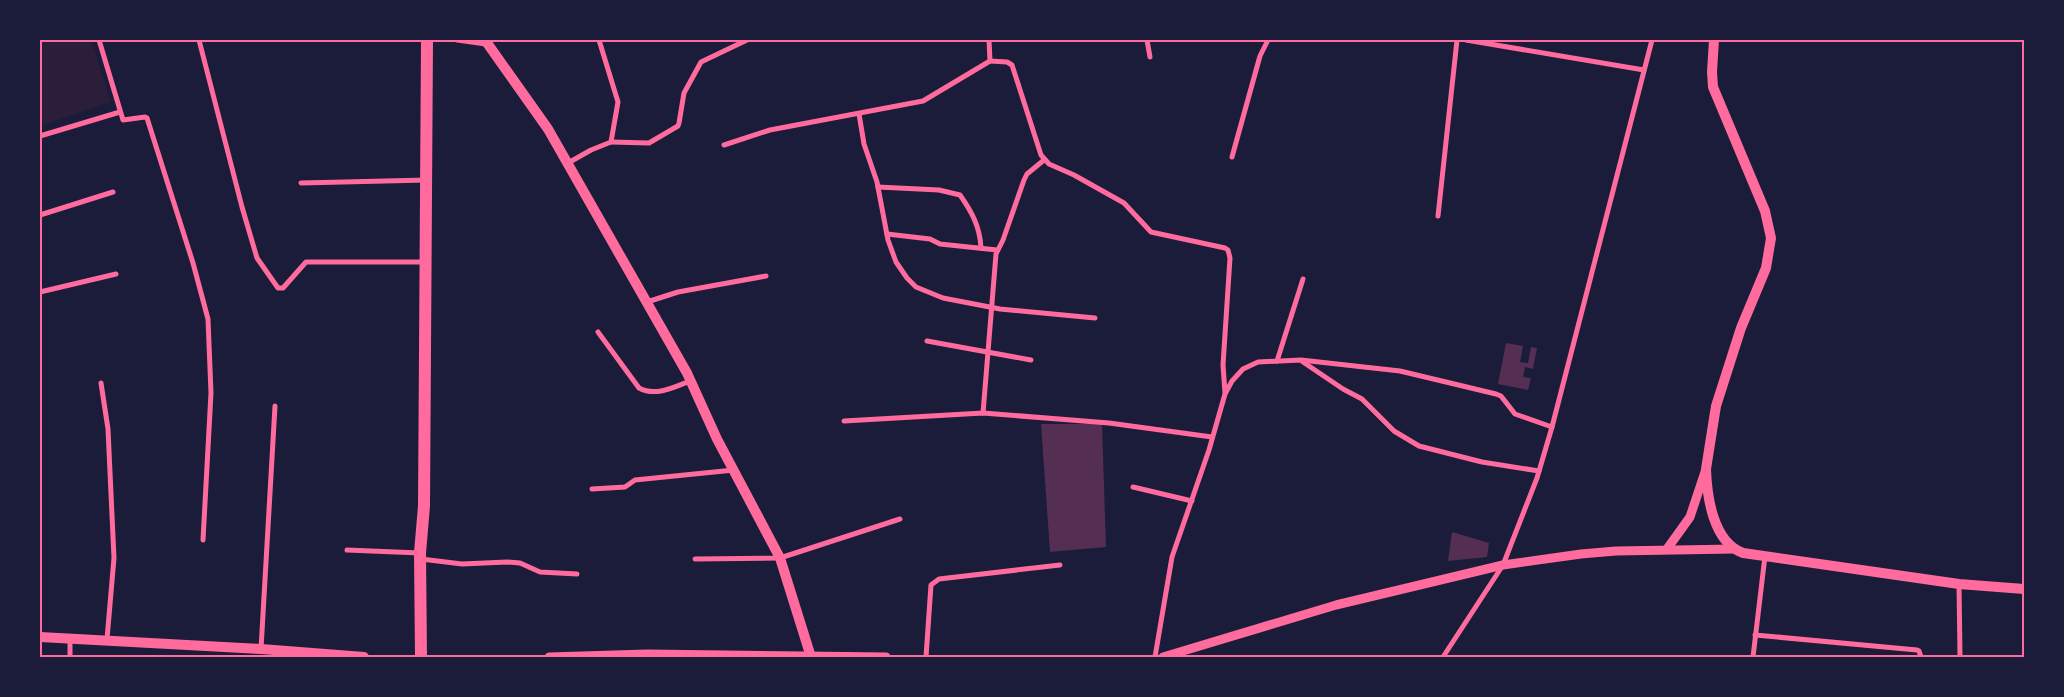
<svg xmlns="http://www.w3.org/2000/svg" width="2064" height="697" viewBox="0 0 2064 697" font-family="'PT Sans Narrow',sans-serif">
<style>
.green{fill:#2a1e3b}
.building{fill:#542f53}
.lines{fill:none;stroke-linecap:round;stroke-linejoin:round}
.minor{stroke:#ff6b9d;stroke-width:5}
.tertiary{stroke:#ff6b9d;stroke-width:9}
.secondary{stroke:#ff6b9d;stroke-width:10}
.primary{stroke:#ff6b9d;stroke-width:12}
.neatline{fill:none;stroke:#ff6b9d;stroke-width:2}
</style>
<rect width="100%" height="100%" fill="#1b1b3a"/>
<polygon class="green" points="40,40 91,40 111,102 40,126"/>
<g class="building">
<polygon points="1506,343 1523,346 1520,362 1528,363 1531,347 1537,348 1533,369 1525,367 1523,377 1531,378 1528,390 1498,384"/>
<polygon points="1041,424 1102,424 1106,547 1050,552"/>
<polygon points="1452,532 1489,543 1487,557 1448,561"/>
</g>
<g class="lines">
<g class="minor">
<polyline points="99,40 123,120 145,117 147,118 193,263 208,319 211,393 203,540"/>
<polyline points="199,40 242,207 257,258 278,288 283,288 306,262 426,262"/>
<polyline points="457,40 486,44"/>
<polyline points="1147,40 1150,57"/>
<polyline points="1466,40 1644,70"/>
<polyline points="990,61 1007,62 1012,65 1041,155 1049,164 1074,175 1124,203 1151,232 1225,248 1228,250 1230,258 1223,365 1225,393"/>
<polyline points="859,114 864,144 877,182 888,240 896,262 907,278 916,287 943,298 1000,309 1095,318"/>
<polyline points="40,136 120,112"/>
<polyline points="611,142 649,143 678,126 679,123 684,93 701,62 747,40"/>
<polyline points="724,145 770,130 923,101 990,61 989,40"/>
<polyline points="1232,157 1260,56 1268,40"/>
<polyline points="568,163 591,150 611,142 618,102 599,40"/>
<polyline points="301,183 427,180"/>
<path d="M878,187L939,190L960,195C972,212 980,227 981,248"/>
<polyline points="40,215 113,192"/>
<polyline points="1438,216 1457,40"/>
<polyline points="887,234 930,239 940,244 997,250"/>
<polyline points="40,292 116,274"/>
<polyline points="647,302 678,292 766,276"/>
<path d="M598,332L639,388C656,397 674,387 690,381"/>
<polyline points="927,341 1031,360"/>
<polyline points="1277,361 1303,279"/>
<polyline points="1303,362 1343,389 1362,399 1394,431 1419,446 1482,462 1539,471"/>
<polyline points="101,383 108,429 114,558 107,639"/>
<polyline points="983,413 996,254 1003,240 1024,180 1027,174 1044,160"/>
<polyline points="844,421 983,413 1109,423 1212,437"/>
<polyline points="1133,487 1192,501"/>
<polyline points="592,489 625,487 635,480 734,470"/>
<polyline points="347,550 420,553"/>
<polyline points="421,559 462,564 507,562 520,563 540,572 577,574"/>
<polyline points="695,559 780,558 900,519"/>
<polyline points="1959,584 1960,657"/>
<polyline points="1755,635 1917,650 1919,651 1921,657"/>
<polyline points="70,639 70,657"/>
<polyline points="261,649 275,406"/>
<polyline points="926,657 931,585 939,579 1060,565"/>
<polyline points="1155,657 1172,557 1209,450 1225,394 1232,381 1243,369 1258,362 1301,360 1400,371 1496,394 1501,396 1515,414 1552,427"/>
<polyline points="1443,657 1503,565 1537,478 1552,427 1652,40"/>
<polyline points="1753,657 1765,556"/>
</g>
<g class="tertiary">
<polyline points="1667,549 1690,517 1705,472"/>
<polyline points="549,657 647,654 886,657"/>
<polyline points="1163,657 1336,605 1503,565 1581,554 1616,551 1734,549"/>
</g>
<g class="secondary">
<polyline points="485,40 548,129 687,373 717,439 780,558 811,657"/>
<path d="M1714,40L1712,72L1713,87L1765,211L1771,238L1766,268L1741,328L1716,406L1706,469C1707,497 1713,542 1743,553L1959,584L2024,589"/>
<polyline points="40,637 261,649 364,657"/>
</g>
<polyline class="primary" points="421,657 420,553 424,506 427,40"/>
</g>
<rect width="2064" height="697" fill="none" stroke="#1b1b3a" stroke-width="82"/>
<rect x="41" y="41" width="1982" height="615" class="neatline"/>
</svg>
